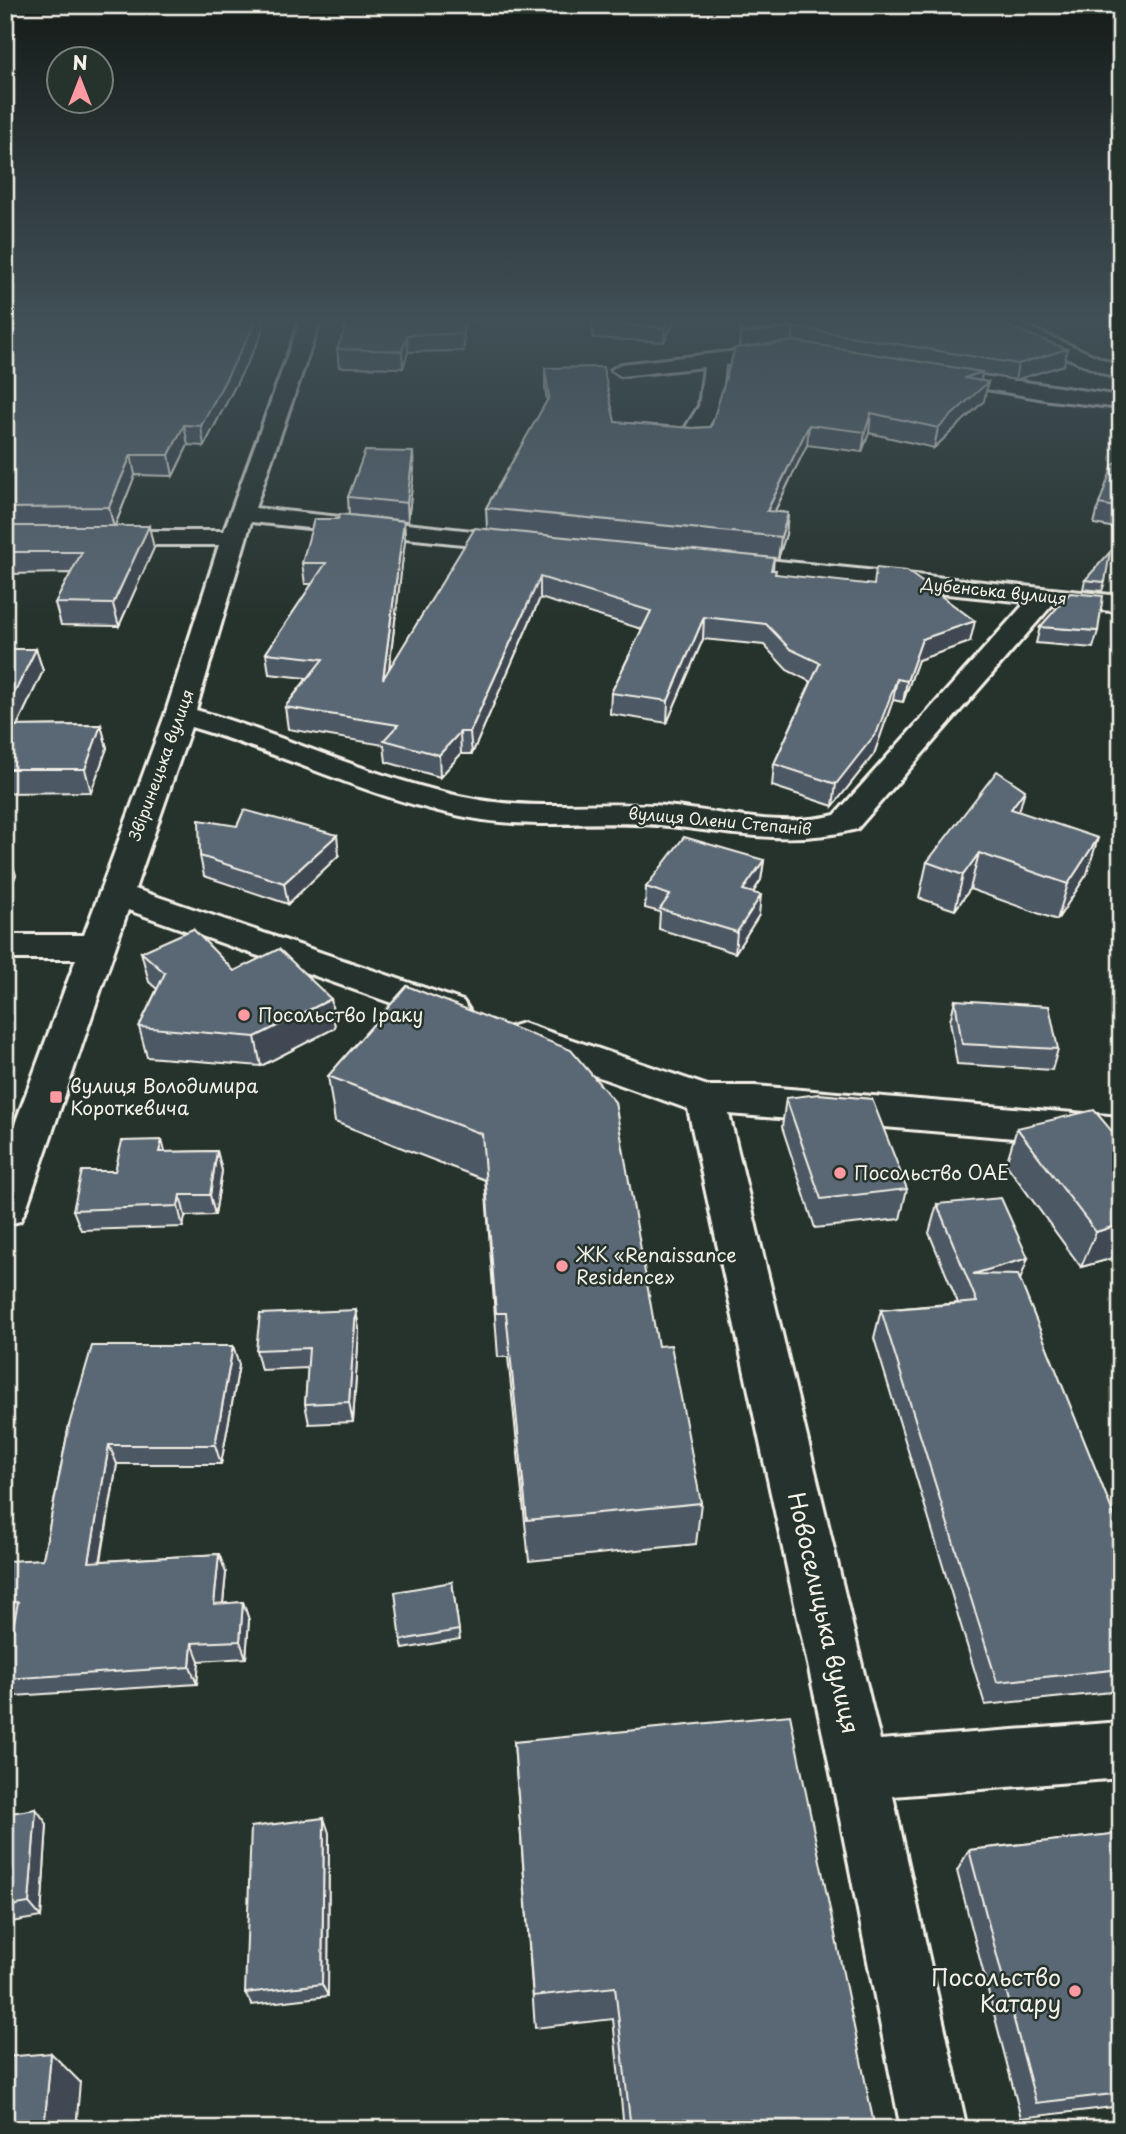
<svg xmlns="http://www.w3.org/2000/svg" width="1126" height="2134" viewBox="0 0 1126 2134" font-family="'Playpen Sans',sans-serif">
<style>
.lines{fill:none;stroke-linecap:round;stroke-linejoin:round}
.minor-casing{stroke:#f4f1e8;stroke-width:6}
.minor{fill:#26332d;fill-rule:evenodd}
.wall{fill:#4d5965;stroke:#f4f1e8;stroke-width:2}
.shaded-wall{fill:#3f4952;stroke:#f4f1e8;stroke-width:2}
.building{fill:#5a6875;stroke:#f4f1e8;stroke-width:2}
.poi-dot{fill:#ff9aa2;stroke:#26332d;stroke-width:2.5}
.labels{text-anchor:middle;stroke-width:5;stroke-linejoin:round;paint-order:stroke}
.far-street-label{font-size:16px;fill:#f4f1e8;stroke:#26332d}
.poi-label{font-size:19px;fill:#f4f1e8;stroke:#26332d;text-anchor:start}
.near-street-label{font-size:23px;fill:#f4f1e8;stroke:#26332d}
.near-poi-label{font-size:23px;fill:#f4f1e8;stroke:#26332d;text-anchor:end}
</style>
<rect width="100%" height="100%" fill="#26332d"/>
<filter id="ink" filterUnits="userSpaceOnUse"><feTurbulence type="fractalNoise" baseFrequency=".0143" numOctaves="2"/><feDisplacementMap in="SourceGraphic" scale="14" xChannelSelector="R" yChannelSelector="G"/><feConvolveMatrix kernelMatrix="1 2 1 2 8 2 1 2 1" color-interpolation-filters="sRGB"/></filter>
<g filter="url(#ink)">
<g class="lines">
<defs>
<g id="minor">
<path d="M301,318H321L255,508L521,536L530,538L533,543L530,548L521,550L251,522L196,710C291,737 382,783 480,800C541,810 604,801 666,806C721,811 779,829 835,815L1026,602L720,571L711,568L707,563L711,558L720,555L1121,596V612L1052,605L857,829C790,846 736,833 669,826C607,819 545,829 483,820C382,805 289,755 191,727L135,889L463,1001L469,1010L463,1019L450,1023L437,1019L128,910L26,1209L20,1221L5,1225V1151L76,959H5V935H84L165,715L219,545H5V531H224Z"/>
<polygon points="981,318 1007,318 1121,367 1121,381 984,322"/>
<polygon points="783,346 793,352 790,356 725,365 721,406 698,443 690,445 679,438 699,406 704,367 621,376 611,370 621,364"/>
<polygon points="935,369 1121,396 1121,408 1050,400 928,379 925,375"/>
<polygon points="523,1023 708,1086 755,1086 1121,1117 1121,1147 729,1114 880,1740 1121,1722 1121,1778 893,1796 967,2129 901,2129 826,1748 688,1109 510,1045 504,1036 510,1027"/>
</g>
</defs>
<use href="#minor" class="minor-casing"/>
<use href="#minor" class="minor"/>
</g>
<g class="wall">
<polygon points="23,318 266,318 260,338 204,446 188,445 173,476 135,475 115,526 154,548 119,626 61,625 55,603 71,573 5,574 5,346 13,336"/>
<polygon points="676,318 664,342 593,338 593,323"/>
<polygon points="744,318 931,321 935,318 1002,318 1001,323 1064,365 1015,380 982,374 981,381 984,401 934,448 869,433 862,452 807,445 775,511 788,513 786,534 778,559 774,558 773,570 776,574 970,642 918,660 903,702 893,700 874,754 833,806 772,786 774,764 811,682 787,670 764,645 703,639 667,723 610,714 611,693 642,629 540,598 472,754 461,754 440,777 386,762 384,745 288,729 285,707 307,678 269,674 266,653 312,584 305,584 302,563 404,521 405,541 389,669 487,529 486,508 547,401 545,387 545,368 615,422 692,428 711,427 739,348"/>
<polygon points="487,319 464,324 464,351 408,352 403,368 339,367 337,349"/>
<polygon points="1121,459 1121,529 1094,524 1099,504"/>
<polygon points="414,469 408,521 349,515 348,497"/>
<polygon points="1085,580 1105,582 1102,591 1083,589"/>
<polygon points="1040,627 1098,631 1093,648 1036,643"/>
<polygon points="5,649 36,649 43,671 17,726 101,725 107,748 91,792 5,793"/>
<polygon points="1019,812 1087,874 1057,920 970,889 955,910 919,898 927,862"/>
<polygon points="237,826 339,855 288,904 204,876 200,856"/>
<polygon points="764,860 761,880 753,893 759,915 735,953 659,929 660,912 645,908 646,887"/>
<polygon points="141,952 234,971 331,999 335,1028 261,1066 147,1057 139,1027 157,989 149,982"/>
<polygon points="407,986 658,1346 701,1503 696,1544 529,1561 508,1357 498,1357 485,1180 335,1122 328,1076"/>
<polygon points="955,1000 1058,1049 1052,1070 957,1064 950,1021"/>
<polygon points="786,1098 907,1189 900,1219 815,1228 782,1127"/>
<polygon points="1017,1128 1121,1256 1081,1267 1006,1164"/>
<polygon points="217,1151 222,1171 215,1215 185,1216 183,1227 81,1230 73,1210 115,1171 165,1152"/>
<polygon points="937,1204 1020,1280 1121,1533 1121,1691 985,1705 874,1338 881,1310 958,1303 929,1233"/>
<polygon points="356,1310 359,1330 353,1422 309,1424 305,1404 308,1368 261,1370 256,1350"/>
<polygon points="233,1346 239,1365 221,1464 117,1464 101,1561 219,1554 226,1573 223,1604 243,1602 249,1620 246,1658 199,1661 197,1684 14,1696 5,1683 5,1668 15,1621 10,1621 5,1613 5,1575 43,1559 69,1425"/>
<polygon points="452,1582 460,1639 403,1649 401,1640"/>
<polygon points="514,1742 875,2129 624,2129 613,2019 535,2028"/>
<polygon points="36,1809 47,1824 41,1917 5,1923 5,1814"/>
<polygon points="329,1833 328,1996 252,2005 245,1993"/>
<polygon points="1121,1833 1121,2106 1021,2118 957,1871 969,1850"/>
</g>
<g class="shaded-wall">
<polygon points="258,318 266,318 260,338 204,446 201,426"/>
<polygon points="463,318 487,318 464,324 464,351"/>
<polygon points="670,318 676,318 664,342 665,328"/>
<polygon points="794,327 792,342 739,348 740,333"/>
<polygon points="407,335 408,352 403,368 402,351"/>
<polygon points="1067,349 1064,365 1015,380 1018,364"/>
<polygon points="982,372 979,390 988,382 984,401 934,448 938,428 964,378"/>
<polygon points="871,413 869,433 862,452 865,432"/>
<polygon points="184,425 188,445 173,476 169,455"/>
<polygon points="809,425 807,445 765,531 767,511"/>
<polygon points="413,452 414,469 408,521 407,503"/>
<polygon points="131,455 135,475 114,528 109,507"/>
<polygon points="788,513 786,534 778,559 781,537"/>
<polygon points="404,521 405,541 385,700 383,679"/>
<polygon points="149,526 154,548 119,626 113,604"/>
<polygon points="540,577 540,598 472,754 470,732"/>
<polygon points="704,617 703,639 667,723 668,701"/>
<polygon points="975,621 970,642 918,660 903,702 907,681 922,639"/>
<polygon points="36,649 43,671 6,749 5,712"/>
<polygon points="897,679 893,700 874,754 833,806 836,784"/>
<polygon points="101,725 107,748 91,792 85,769"/>
<polygon points="460,732 461,754 440,777 439,755"/>
<polygon points="1025,790 1015,826 1011,809"/>
<polygon points="337,835 339,855 288,904 284,883"/>
<polygon points="1098,838 1087,874 1057,920 1068,884"/>
<polygon points="8,851 16,875 5,902 5,858"/>
<polygon points="979,853 970,889 955,910 963,875"/>
<polygon points="764,860 761,880 741,910 743,890"/>
<polygon points="761,895 759,915 735,953 737,932"/>
<polygon points="331,999 335,1028 261,1066 255,1037"/>
<polygon points="162,1140 167,1160 159,1152"/>
<polygon points="217,1151 222,1171 215,1215 210,1195"/>
<polygon points="180,1195 185,1216 183,1227 178,1206"/>
<polygon points="1121,1224 1121,1256 1081,1267 1096,1232"/>
<polygon points="1028,1258 1018,1286 973,1274"/>
<polygon points="356,1310 359,1330 353,1422 349,1402"/>
<polygon points="233,1346 239,1365 221,1464 215,1445"/>
<polygon points="109,1445 117,1464 97,1580 89,1562"/>
<polygon points="219,1554 226,1573 221,1622 214,1604"/>
<polygon points="243,1602 249,1620 246,1658 240,1641"/>
<polygon points="192,1643 199,1661 197,1684 190,1667"/>
<polygon points="36,1809 47,1824 41,1917 29,1903"/>
<polygon points="324,1818 329,1833 328,1996 322,1984"/>
<polygon points="51,2053 80,2082 76,2129 44,2129"/>
</g>
<g class="building">
<polygon points="23,318 258,318 201,426 184,425 169,455 131,455 109,507 5,508 5,346 13,336"/>
<polygon points="349,318 463,318 463,334 407,335 402,351 337,349"/>
<polygon points="595,318 670,318 665,328 593,323"/>
<polygon points="744,318 907,318 931,321 935,318 1001,318 997,322 1067,349 1018,364 794,327 740,333"/>
<polygon points="794,341 982,372 964,378 988,382 938,428 871,413 865,432 809,425 767,511 788,513 781,537 486,508 549,397 545,368 603,367 615,422 692,428 711,427 735,348"/>
<polygon points="365,451 413,452 407,503 348,497"/>
<polygon points="1121,459 1121,508 1099,504 1113,465"/>
<polygon points="340,514 404,521 383,679 475,528 774,558 771,570 776,570 775,574 874,585 876,568 907,571 975,621 922,639 907,681 897,679 877,732 836,784 774,764 820,663 790,649 766,624 704,617 668,701 611,693 651,611 540,577 470,732 460,732 439,755 384,740 398,725 285,707 323,659 266,653 326,563 302,563 314,519 338,519"/>
<polygon points="5,526 149,526 113,604 55,603 82,552 5,552"/>
<polygon points="1110,552 1105,582 1085,580"/>
<polygon points="1070,593 1103,596 1098,631 1040,627"/>
<polygon points="5,649 36,649 5,712"/>
<polygon points="101,725 85,769 5,769 5,726"/>
<polygon points="997,771 1025,790 1011,809 1098,838 1068,884 979,853 963,875 927,862"/>
<polygon points="244,810 337,835 284,883 200,856 199,820 237,826"/>
<polygon points="684,837 764,860 743,890 761,895 737,932 660,909 670,895 646,887"/>
<polygon points="193,929 234,971 279,949 331,999 255,1037 139,1027 165,973 141,952"/>
<polygon points="407,986 571,1050 615,1102 658,1346 671,1345 701,1503 527,1520 506,1313 496,1313 482,1134 328,1076"/>
<polygon points="955,1000 1049,1006 1058,1049 962,1044"/>
<polygon points="819,1094 872,1099 907,1189 821,1199 786,1098"/>
<polygon points="1094,1110 1121,1142 1121,1224 1096,1232 1017,1128"/>
<polygon points="162,1140 159,1152 217,1151 210,1195 180,1195 178,1206 73,1210 82,1171 115,1171 122,1141"/>
<polygon points="1001,1198 1028,1258 973,1274 1018,1275 1121,1533 1121,1669 997,1682 881,1310 977,1302 937,1204"/>
<polygon points="356,1310 349,1402 305,1404 309,1348 256,1350 260,1314"/>
<polygon points="92,1346 233,1346 215,1445 109,1445 89,1562 219,1554 214,1604 243,1602 240,1641 192,1643 190,1667 5,1679 5,1668 18,1602 5,1603 5,1575 8,1561 43,1559 69,1425"/>
<polygon points="452,1582 459,1630 401,1640 395,1592"/>
<polygon points="790,1715 875,2129 631,2129 615,1987 533,1996 514,1742"/>
<polygon points="36,1809 29,1903 5,1907 5,1814"/>
<polygon points="324,1818 322,1984 245,1993 251,1827"/>
<polygon points="1121,1833 1121,2093 1036,2103 969,1850"/>
<polygon points="51,2053 44,2129 5,2129 5,2057"/>
</g>
</g>
<linearGradient id="sky" x2="0" y2="1"><stop stop-color="#151c19"/><stop offset="0.52" stop-color="#415057"/><stop offset="1" stop-color="#415057" stop-opacity="0"/></linearGradient>
<rect width="1126" height="617" fill="url(#sky)"/>
<g class="poi-dot">
<circle cx="244" cy="1015" r="7"/>
<rect x="49" y="1090" width="14" height="14" rx="3.5"/>
<circle cx="840" cy="1173" r="7"/>
<circle cx="562" cy="1266" r="7"/>
<circle cx="1075" cy="1991" r="7"/>
</g>
<g class="labels">
<g class="far-street-label">
<text transform="translate(994 591) rotate(6)" y="6">Дубенська вулиця</text>
<text transform="translate(161 765) rotate(-70)" y="6">Звіринецька вулиця</text>
<text transform="translate(720 821) rotate(5)" y="6">вулиця Олени Степанів</text>
</g>
<g class="poi-label">
<text x="258" y="1022">Посольство Іраку</text>
<text x="70" y="1093">вулиця Володимира<tspan x="70" dy="22">Короткевича</tspan></text>
<text x="854" y="1180">Посольство ОАЕ</text>
<text x="576" y="1262">ЖК «Renaissance<tspan x="576" dy="22">Residence»</tspan></text>
</g>
<g class="near-street-label">
<text transform="translate(823 1613) rotate(77)" y="8">Новоселицька вулиця</text>
</g>
<g class="near-poi-label">
<text x="1061" y="1986">Посольство<tspan x="1061" dy="26">Катару</tspan></text>
</g>
</g>
<rect width="1126" height="2134" fill="none" stroke="#26332d" stroke-width="28"/>
<rect x="14" y="14" width="1098" height="2106" fill="none" stroke="#f4f1e8" stroke-width="2.5" filter="url(#ink)"/>
<g transform="translate(80 80)"><circle r="33" fill="#26332d" stroke="#787f78" stroke-width="2"/>
<path d="M0-5L12 26L0 18L-12 26Z" fill="#ff9aa2"/>
<text y="-10" font-size="19" font-weight="bold" text-anchor="middle" fill="#f4f1e8">N</text>
</g>
</svg>
